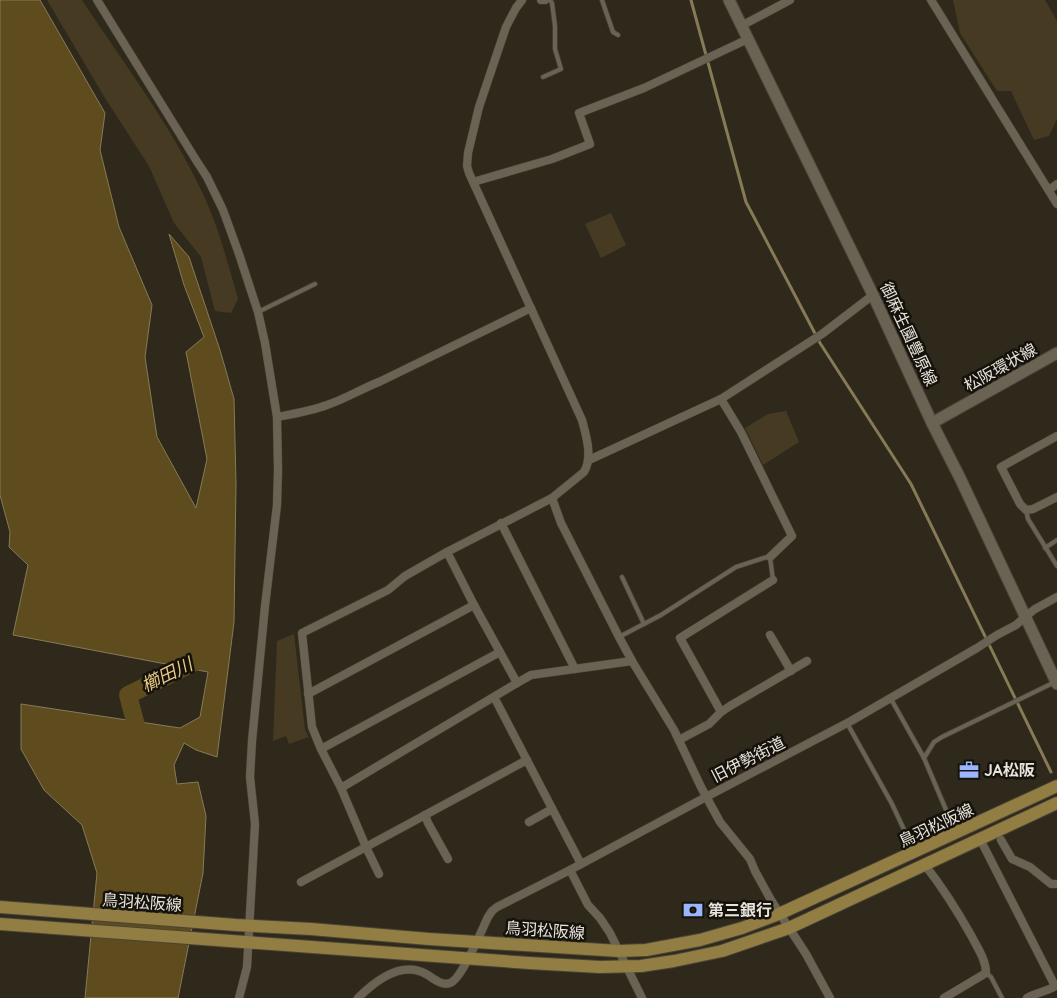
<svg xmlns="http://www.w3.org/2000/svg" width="1057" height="998" viewBox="0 0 1057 998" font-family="Quicksand,'Noto Sans JP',sans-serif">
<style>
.green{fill:#463b22}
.water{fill:#5e4c1e;stroke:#877a57}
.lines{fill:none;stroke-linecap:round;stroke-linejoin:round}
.stream{stroke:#877a57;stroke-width:3}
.river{stroke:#5e4c1e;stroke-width:18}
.lane-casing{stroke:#494438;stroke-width:5.5}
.street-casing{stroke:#494438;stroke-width:9}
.secondary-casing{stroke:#494438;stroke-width:13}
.primary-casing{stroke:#494438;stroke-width:14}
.lane{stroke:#6a6353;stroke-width:4}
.street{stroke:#6a6353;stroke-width:8}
.secondary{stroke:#6a6353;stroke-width:11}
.primary{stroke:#927d43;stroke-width:12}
.labels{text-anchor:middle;stroke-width:5;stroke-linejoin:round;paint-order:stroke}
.street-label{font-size:16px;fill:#e8e4db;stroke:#15120c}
.poi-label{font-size:16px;font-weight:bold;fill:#e8e4db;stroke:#15120c;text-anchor:start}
.water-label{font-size:18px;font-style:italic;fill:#e7c980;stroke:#15120c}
</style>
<rect width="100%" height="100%" fill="#2f291b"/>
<g class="green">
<path d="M47,0H82C124,64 171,125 203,194C219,228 228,264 238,299L231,313L215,311L201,257L174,223L149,166L105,98Z"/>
<polygon points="953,0 1045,0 1057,21 1057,119 1049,136 1034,140 1011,91 997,91 960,33"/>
<polygon points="611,213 626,245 601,258 585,224"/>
<polygon points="786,411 799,442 763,465 745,428 768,414"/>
<polygon points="294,634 305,730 309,737 289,744 286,736 273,741 277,641"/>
</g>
<polygon class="water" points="0,0 40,0 105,113 100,150 119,227 152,305 145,357 157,437 196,508 207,459 186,352 204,337 184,285 169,234 189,257 220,350 234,399 236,484 234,622 217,757 196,750 184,743 174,765 177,784 198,782 206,816 203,873 178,998 85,998 97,873 82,825 44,790 21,749 21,704 180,728 200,717 208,672 13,635 28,565 9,547 10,532 0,495"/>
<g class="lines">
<polyline class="stream" points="691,0 746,202 820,343 911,484 1051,772"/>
<polyline class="river" points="141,744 128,695 205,657"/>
<defs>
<g id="lane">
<polyline points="602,0 613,32 618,35"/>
<polyline points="543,77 561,69 555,49 555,26 552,3 550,0"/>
<polyline points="258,312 315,284"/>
<polyline points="1026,510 1028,519 1057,566"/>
<polyline points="1045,548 1057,540"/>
<polyline points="622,577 644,624"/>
<polyline points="619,637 661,615 736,567 767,557 770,557 773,580"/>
<polyline points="891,699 924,758"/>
<polyline points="847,723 892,804 907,836 907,839 912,851"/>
<polyline points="955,831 924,758 934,742 942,737 1055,682"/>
<polyline points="986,973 991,977 1002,998"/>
</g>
<g id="street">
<polyline points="97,0 196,160 207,177 223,210 239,254 258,312 265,343 277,417 278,470 277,505 265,606 252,741 250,777 255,824 247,967 239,998"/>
<path d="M522,0L516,8L506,27L479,107L468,153L467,166L469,173L582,420C586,435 593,457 584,472L552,498L447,552L405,576L388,590L302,633L312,727L321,749L341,788L517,683L531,675L632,661"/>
<polyline points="541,0 545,0"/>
<polyline points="931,0 1057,204"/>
<polyline points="741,26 790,0"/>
<polyline points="473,182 552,159 590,144 579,113 644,88 748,39"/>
<polyline points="1049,190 1057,184"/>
<polyline points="721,399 741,432 792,536 770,557"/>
<path d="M277,417C293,414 311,411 327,405C345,399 361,389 379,382L531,308"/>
<polyline points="1057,436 1001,467 1020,504 1026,510 1033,509 1057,497"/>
<polyline points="589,460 721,399 822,334 873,295"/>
<polyline points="552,498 561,523 619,637 632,661 674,730 701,787 720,822 750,859 755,871 771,900 806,954 830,998"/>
<polyline points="501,523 575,669"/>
<polyline points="447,552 474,605 517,683"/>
<polyline points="770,635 791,671"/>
<polyline points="308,694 474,605"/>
<polyline points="494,697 581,864"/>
<polyline points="721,712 680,638 773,580"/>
<polyline points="679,740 709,724 721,712 730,706 807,661"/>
<polyline points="321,749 500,652"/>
<polyline points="341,788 366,847 379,874"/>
<polyline points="425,815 428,823 448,859"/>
<polyline points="529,822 552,809"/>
<polyline points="980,839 1055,986"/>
<polyline points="1001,840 1012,859 1030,867 1051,884 1057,884"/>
<path d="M925,865C943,888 958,912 972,937C978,949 986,960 986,973L944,998"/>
<polyline points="570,870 588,905 600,918 610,933 642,998"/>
<polyline points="301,882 527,760"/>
<path d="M358,998C374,982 401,960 426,974C433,978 441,986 450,983C462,979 482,929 488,917L492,911L497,907L570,870L706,797L851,721L977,648L997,635L1016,625L1025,617L1035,609L1057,597"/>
<path d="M1027,998C1037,992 1047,992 1057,985"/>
</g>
<g id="secondary">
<polyline points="729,0 873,295 932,423 960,478 1057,684"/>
<polyline points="932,423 1057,353"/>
</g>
<g id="primary">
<polyline points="0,907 236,925 311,929 429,939 619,951 646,950 700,940 742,928 779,914 1057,786"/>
<polyline points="0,924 529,963 600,967 641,966 674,961 722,951 789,928 1057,803"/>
</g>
</defs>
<use href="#lane" class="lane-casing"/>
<use href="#street" class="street-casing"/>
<use href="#secondary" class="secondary-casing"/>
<use href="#primary" class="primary-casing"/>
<use href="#lane" class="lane"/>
<use href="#street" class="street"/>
<use href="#secondary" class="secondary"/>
<use href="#primary" class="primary"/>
</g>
<defs>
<symbol id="office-bare" viewBox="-9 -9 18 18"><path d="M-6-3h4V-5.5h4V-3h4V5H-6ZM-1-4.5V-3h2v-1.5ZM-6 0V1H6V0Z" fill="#9ab5fd" stroke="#15120c" stroke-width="2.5" paint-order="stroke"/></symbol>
<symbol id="bank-bare" viewBox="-9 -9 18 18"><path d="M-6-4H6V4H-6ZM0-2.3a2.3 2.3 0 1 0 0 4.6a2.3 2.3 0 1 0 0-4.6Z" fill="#9ab5fd" stroke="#15120c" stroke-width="2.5" paint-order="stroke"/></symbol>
</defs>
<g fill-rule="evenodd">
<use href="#office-bare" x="955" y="756" width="28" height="28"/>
<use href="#bank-bare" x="679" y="896" width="28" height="28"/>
</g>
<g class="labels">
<g class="street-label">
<text transform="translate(909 334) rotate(65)" y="6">御麻生園豊原線</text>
<text transform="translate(1000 367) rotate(-29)" y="6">松阪環状線</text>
<text transform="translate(748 759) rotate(-27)" y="6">旧伊勢街道</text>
<text transform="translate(936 825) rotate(-25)" y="6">鳥羽松阪線</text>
<text transform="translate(142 902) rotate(4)" y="6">鳥羽松阪線</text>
<text transform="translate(545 930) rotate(4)" y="6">鳥羽松阪線</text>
</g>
<g class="poi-label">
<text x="984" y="776">JA松阪</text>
<text x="708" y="916">第三銀行</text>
</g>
<g class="water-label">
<text transform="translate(167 675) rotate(-26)" y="6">櫛田川</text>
</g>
</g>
</svg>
